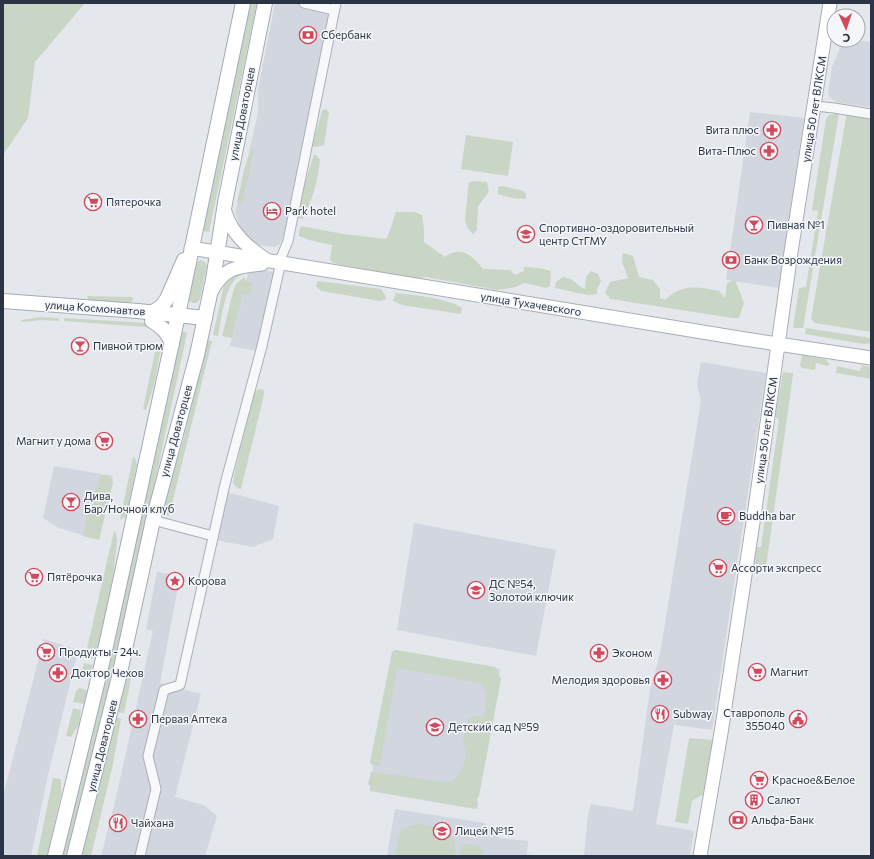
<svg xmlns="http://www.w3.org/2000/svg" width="874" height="859" viewBox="0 0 874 859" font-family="Commissioner,sans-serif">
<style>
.built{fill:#d2d6de}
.green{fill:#c9d6c5}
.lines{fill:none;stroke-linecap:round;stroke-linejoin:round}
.street-casing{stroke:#a9aeb7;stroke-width:11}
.secondary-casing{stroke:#a9aeb7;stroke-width:15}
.primary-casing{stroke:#a3abb8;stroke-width:16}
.street{stroke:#f7f8fa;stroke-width:9}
.secondary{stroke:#fff;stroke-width:13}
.primary{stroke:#fff;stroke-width:14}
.labels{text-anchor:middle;stroke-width:3;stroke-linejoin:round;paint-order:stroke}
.poi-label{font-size:11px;fill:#2b3445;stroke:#f4f6f9;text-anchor:start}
.street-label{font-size:11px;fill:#2b3445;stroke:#f4f6f9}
</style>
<rect width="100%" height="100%" fill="#e4e7ec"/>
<g class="built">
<polygon points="275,3 332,3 284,235 280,244 275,247 259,245 248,240 244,236 235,213 258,113 258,90"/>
<polygon points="840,40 855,40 871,42 871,107 847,104 836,102 830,98 828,93 832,67 839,51"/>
<polygon points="750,112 804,118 779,288 726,280"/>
<polygon points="249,270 281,272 263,352 230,346"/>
<polygon points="701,362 766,373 712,730 674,725 656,824 694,831 690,856 584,856 588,815 591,804 633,811 650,690 660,654 701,401 697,384"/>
<polygon points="54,466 113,476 99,540 59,528 43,518"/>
<polygon points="227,492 279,506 273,539 253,547 215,540"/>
<polygon points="414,523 556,550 536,656 397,630"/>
<polygon points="157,572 180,576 160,683 201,694 175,797 204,805 217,816 205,856 101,856 115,802 153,631 146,629"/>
<polygon points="44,639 78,650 48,775 31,856 3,856 3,796"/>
<polygon points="394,650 500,669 476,804 370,785"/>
<polygon points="395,809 484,823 500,838 528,841 527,854 537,856 387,856"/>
</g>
<g class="green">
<polygon points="3,3 85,3 35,62 28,118 3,155"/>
<polygon points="250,3 257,3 209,232 203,231"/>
<polygon points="325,109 329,112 324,145 316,147 312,146 322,111"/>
<polygon points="847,112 871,116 871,332 815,323 811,319"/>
<polygon points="839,113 803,328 793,328 799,288 806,287 818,211 812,210 826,119 829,115"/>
<polygon points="466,135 513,142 508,176 461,169"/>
<polygon points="254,150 242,204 237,203 244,170 250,152"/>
<path d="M314,155H316L320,160C318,181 312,200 303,219L299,218C300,196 307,175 314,155Z"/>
<polygon points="475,181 487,182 489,192 478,206 477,230 473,234 467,227 465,219 469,182"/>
<polygon points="503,186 523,191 526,194 526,199 512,198 498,194 498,187"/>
<path d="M396,212H415L422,215L424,229V242L445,257C461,245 473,256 483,269L510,270L515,275L524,271V267L539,268L551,271L550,286L547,288L524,283L516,287L497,290L426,277L413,279L333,263L330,260L332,245L309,240L299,236V231L301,226L343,234L386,239C391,231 392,222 396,212Z"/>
<path d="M623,253L633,256L639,277L653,280L660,289V298L665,300C682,283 698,287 719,291L725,298L727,283L735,280L744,303L739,318H732L611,299L605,293L610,282L628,278L622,262Z"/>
<polygon points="201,260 205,262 207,266 200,299 197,303 192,303 188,300 195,263"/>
<path d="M591,271L598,274L601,281L597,290V294L588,295L555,288L556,282L563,277C576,279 575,285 585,289L586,277Z"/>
<path d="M241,272V275C224,283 222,319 218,336L213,335L224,285L231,277Z"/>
<polygon points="244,277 246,281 251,282 252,284 250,295 243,294 232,338 222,336 234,288 236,284"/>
<polygon points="318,281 381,289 385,295 386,299 380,301 321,291 316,286"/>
<path d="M396,293C413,295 448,298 462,308L461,314L402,305L393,301Z"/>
<polygon points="87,296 133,297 133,300 130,303 92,302 89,300"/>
<polygon points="41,317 59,318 59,321 41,320 23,322 21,320"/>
<polygon points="64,318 146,323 146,327 64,321"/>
<polygon points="806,328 871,338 871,343 864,344 805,334"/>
<polygon points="181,331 187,333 115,667 67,856 61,856 109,666"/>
<polygon points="207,340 212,341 169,516 163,514 163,510 173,473 183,441"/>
<polygon points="156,347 161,348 154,385 146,410 143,409"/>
<polygon points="802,355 825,359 829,363 829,366 816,363 815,370 802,368 800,366"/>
<polygon points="862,365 871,367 871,379 836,373 837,366 860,371"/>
<polygon points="783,372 793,373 793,375 766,567 755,564 754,561 756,547 761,547 779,420 775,417"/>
<polygon points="260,389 264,390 264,395 241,489 236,487 233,483 235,471 254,394 257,390"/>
<polygon points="133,457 135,458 137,464 127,516 120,520"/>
<polygon points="100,475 109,476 113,482 99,540 83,536 88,512 91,510"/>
<path d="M114,531L116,533L117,540C114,580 106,620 94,659L85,657Z"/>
<polygon points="396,650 495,667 501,679 479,796 477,799 478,803 477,808 475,809 370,791 370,786 368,784 371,772 452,783 464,765 466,752 463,740 468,719 476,716 484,717 487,692 480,683 397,668 380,765 377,766 372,765 370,762 392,652"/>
<polygon points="84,663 93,665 89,677 81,677"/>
<polygon points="126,673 132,674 124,713 117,712"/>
<polygon points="80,688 86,690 87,693 84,704 73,702 76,691"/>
<polygon points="73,708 81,710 79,724 71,737 66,736"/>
<polygon points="116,717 121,719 113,764 91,856 81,856"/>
<polygon points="689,738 715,740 705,793 692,801 688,824 675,822"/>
<polygon points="53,778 61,779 61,795 47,856 37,856"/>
<path d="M418,824C439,827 459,829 455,856H395C399,837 396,828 418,824Z"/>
<polygon points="465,844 479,846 483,851 482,856 460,856 461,848"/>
</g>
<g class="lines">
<defs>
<g id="street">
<polyline points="304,3 334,10"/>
<polyline points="815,106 834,108 871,114"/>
<polyline points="273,261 281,258 288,241 336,3"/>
<polyline points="153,520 213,536"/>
<polyline points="140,856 156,789 148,756 164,690 180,685 225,484 262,346 281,262"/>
</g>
<g id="secondary">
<path d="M224,209C226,216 229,223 233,229C241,241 253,251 265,259"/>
<polyline points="191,248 745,339 871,358"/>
<path d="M211,292C224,267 236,267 262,264"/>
<polyline points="700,856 721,733 754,516 791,252 830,3"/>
</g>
<g id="primary">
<polyline points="3,301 138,311 205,318"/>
<polyline points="153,312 161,307 167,299 184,260"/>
<path d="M152,321C162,327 168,332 172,344"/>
<polyline points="55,856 104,655 178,315 243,3"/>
<polyline points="74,856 119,677 153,520 197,355 213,280 225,203 265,3"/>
</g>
</defs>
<use href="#street" class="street-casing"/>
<use href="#secondary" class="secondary-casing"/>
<use href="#primary" class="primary-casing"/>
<use href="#street" class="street"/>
<use href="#secondary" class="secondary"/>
<use href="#primary" class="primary"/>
</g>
<defs>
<symbol id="bank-ring" viewBox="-11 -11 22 22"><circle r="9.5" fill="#f4f6f9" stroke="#d1495b" stroke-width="1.5"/><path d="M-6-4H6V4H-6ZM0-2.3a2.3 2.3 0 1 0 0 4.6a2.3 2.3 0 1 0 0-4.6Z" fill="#d1495b"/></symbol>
<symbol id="pharmacy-ring" viewBox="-11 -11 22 22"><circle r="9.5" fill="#f4f6f9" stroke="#d1495b" stroke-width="1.5"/><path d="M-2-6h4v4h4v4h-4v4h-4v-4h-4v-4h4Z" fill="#d1495b"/></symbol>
<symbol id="supermarket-ring" viewBox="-11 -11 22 22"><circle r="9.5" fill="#f4f6f9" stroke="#d1495b" stroke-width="1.5"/><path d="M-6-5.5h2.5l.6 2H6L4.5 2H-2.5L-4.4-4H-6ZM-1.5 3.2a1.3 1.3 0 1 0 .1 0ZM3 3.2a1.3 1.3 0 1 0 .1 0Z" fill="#d1495b"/></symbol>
<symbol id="hotel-ring" viewBox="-11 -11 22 22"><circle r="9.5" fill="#f4f6f9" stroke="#d1495b" stroke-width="1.5"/><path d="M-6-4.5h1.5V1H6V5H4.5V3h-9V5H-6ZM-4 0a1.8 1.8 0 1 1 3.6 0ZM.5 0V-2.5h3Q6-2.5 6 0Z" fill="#d1495b"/></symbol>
<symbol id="bar-ring" viewBox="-11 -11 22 22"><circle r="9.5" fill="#f4f6f9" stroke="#d1495b" stroke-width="1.5"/><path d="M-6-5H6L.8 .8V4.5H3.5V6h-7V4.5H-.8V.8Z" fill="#d1495b"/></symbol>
<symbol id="university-ring" viewBox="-11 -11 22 22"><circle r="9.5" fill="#f4f6f9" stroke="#d1495b" stroke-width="1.5"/><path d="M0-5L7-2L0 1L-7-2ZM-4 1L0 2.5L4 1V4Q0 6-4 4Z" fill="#d1495b"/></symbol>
<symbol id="cafe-ring" viewBox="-11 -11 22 22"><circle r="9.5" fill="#f4f6f9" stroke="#d1495b" stroke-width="1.5"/><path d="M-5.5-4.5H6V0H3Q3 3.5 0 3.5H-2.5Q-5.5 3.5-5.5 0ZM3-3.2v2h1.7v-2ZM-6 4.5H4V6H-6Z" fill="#d1495b"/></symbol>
<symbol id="sight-ring" viewBox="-11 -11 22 22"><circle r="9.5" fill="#f4f6f9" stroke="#d1495b" stroke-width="1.5"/><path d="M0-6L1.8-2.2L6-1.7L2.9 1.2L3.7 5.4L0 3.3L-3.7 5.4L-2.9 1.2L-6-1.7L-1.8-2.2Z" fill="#d1495b"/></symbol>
<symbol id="school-ring" viewBox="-11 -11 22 22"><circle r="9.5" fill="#f4f6f9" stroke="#d1495b" stroke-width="1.5"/><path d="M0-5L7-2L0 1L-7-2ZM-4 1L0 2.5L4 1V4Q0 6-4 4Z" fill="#d1495b"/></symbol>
<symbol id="restaurant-ring" viewBox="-11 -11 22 22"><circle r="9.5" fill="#f4f6f9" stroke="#d1495b" stroke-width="1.5"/><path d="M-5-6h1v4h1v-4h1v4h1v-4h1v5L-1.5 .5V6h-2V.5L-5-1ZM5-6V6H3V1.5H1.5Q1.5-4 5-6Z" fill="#d1495b"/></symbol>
<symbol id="civic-ring" viewBox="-11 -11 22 22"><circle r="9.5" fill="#f4f6f9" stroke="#d1495b" stroke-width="1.5"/><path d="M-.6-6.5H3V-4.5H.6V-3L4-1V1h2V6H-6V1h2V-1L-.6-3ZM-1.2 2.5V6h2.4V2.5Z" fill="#d1495b"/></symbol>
<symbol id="building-ring" viewBox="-11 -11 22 22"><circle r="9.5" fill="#f4f6f9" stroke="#d1495b" stroke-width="1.5"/><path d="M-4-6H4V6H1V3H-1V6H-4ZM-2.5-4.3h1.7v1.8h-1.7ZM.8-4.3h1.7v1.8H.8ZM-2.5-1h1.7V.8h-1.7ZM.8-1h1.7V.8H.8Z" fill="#d1495b"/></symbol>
</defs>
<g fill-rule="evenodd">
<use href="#bank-ring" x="298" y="25" width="20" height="20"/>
<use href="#pharmacy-ring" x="762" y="120" width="20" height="20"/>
<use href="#pharmacy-ring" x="759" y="141" width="20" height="20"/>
<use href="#supermarket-ring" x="83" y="192" width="20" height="20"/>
<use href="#hotel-ring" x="262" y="201" width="20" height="20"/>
<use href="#bar-ring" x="744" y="215" width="20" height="20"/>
<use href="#university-ring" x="516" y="224" width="20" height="20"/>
<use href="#bank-ring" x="721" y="250" width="20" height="20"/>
<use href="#bar-ring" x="70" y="336" width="20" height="20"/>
<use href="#supermarket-ring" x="94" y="431" width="20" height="20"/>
<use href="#bar-ring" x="61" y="492" width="20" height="20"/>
<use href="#cafe-ring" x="716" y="506" width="20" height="20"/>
<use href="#supermarket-ring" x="708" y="558" width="20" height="20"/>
<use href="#supermarket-ring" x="24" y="567" width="20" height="20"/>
<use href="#sight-ring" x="165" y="571" width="20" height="20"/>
<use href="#school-ring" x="466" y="580" width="20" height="20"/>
<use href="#supermarket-ring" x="36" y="642" width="20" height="20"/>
<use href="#pharmacy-ring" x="589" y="643" width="20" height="20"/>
<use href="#supermarket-ring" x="747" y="662" width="20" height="20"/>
<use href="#pharmacy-ring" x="48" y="663" width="20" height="20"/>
<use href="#pharmacy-ring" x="653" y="670" width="20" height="20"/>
<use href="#restaurant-ring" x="650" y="704" width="20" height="20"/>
<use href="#pharmacy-ring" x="128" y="709" width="20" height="20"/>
<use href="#civic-ring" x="788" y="709" width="20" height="20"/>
<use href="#school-ring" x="425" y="717" width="20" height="20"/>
<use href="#supermarket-ring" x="749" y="770" width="20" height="20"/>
<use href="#building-ring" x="744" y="790" width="20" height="20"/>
<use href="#bank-ring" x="728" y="810" width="20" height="20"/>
<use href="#restaurant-ring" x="108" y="813" width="20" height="20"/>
<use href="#school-ring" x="432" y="821" width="20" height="20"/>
</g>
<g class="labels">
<g class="poi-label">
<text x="321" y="39">Сбербанк</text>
<text x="759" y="134" text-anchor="end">Вита плюс</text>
<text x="756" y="155" text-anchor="end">Вита-Плюс</text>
<text x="106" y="206">Пятерочка</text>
<text x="285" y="215">Park hotel</text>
<text x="767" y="229">Пивная №1</text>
<text x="539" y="232">Спортивно-оздоровительный<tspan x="539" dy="13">центр СтГМУ</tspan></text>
<text x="744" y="264">Банк Возрождения</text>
<text x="93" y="350">Пивной трюм</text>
<text x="91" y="445" text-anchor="end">Магнит у дома</text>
<text x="84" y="500">Дива,<tspan x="84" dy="13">Бар/Ночной клуб</tspan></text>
<text x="739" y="520">Buddha bar</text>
<text x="731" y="572">Ассорти экспресс</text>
<text x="47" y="581">Пятёрочка</text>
<text x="188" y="585">Корова</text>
<text x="489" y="588">ДС №54,<tspan x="489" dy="13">Золотой ключик</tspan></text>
<text x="59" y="656">Продукты - 24ч.</text>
<text x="612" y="657">Эконом</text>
<text x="770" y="676">Магнит</text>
<text x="71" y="677">Доктор Чехов</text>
<text x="650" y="684" text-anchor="end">Мелодия здоровья</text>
<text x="785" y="717" text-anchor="end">Ставрополь<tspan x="785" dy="13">355040</tspan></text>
<text x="673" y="718">Subway</text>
<text x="151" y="723">Первая Аптека</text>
<text x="448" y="731">Детский сад №59</text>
<text x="772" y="784">Красное&amp;Белое</text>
<text x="767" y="804">Салют</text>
<text x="751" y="824">Альфа-Банк</text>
<text x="131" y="827">Чайхана</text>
<text x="455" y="835">Лицей №15</text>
</g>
<g class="street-label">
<text transform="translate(814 109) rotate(-81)" y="4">улица 50 лет ВЛКСМ</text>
<text transform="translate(242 114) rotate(-79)" y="4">улица Доваторцев</text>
<text transform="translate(531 304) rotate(9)" y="4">улица Тухачевского</text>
<text transform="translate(95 308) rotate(4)" y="4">улица Космонавтов</text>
<text transform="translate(766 430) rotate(-82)" y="4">улица 50 лет ВЛКСМ</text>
<text transform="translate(176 431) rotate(-75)" y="4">улица Доваторцев</text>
<text transform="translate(102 746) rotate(-76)" y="4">улица Доваторцев</text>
</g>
</g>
<rect width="874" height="859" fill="none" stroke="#2b3445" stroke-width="8"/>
<g transform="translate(846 28) rotate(177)"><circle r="19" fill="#f4f6f9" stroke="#a4a8b1"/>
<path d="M0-3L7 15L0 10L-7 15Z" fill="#d1495b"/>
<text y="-6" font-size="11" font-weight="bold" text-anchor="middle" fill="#2b3445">С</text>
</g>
</svg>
